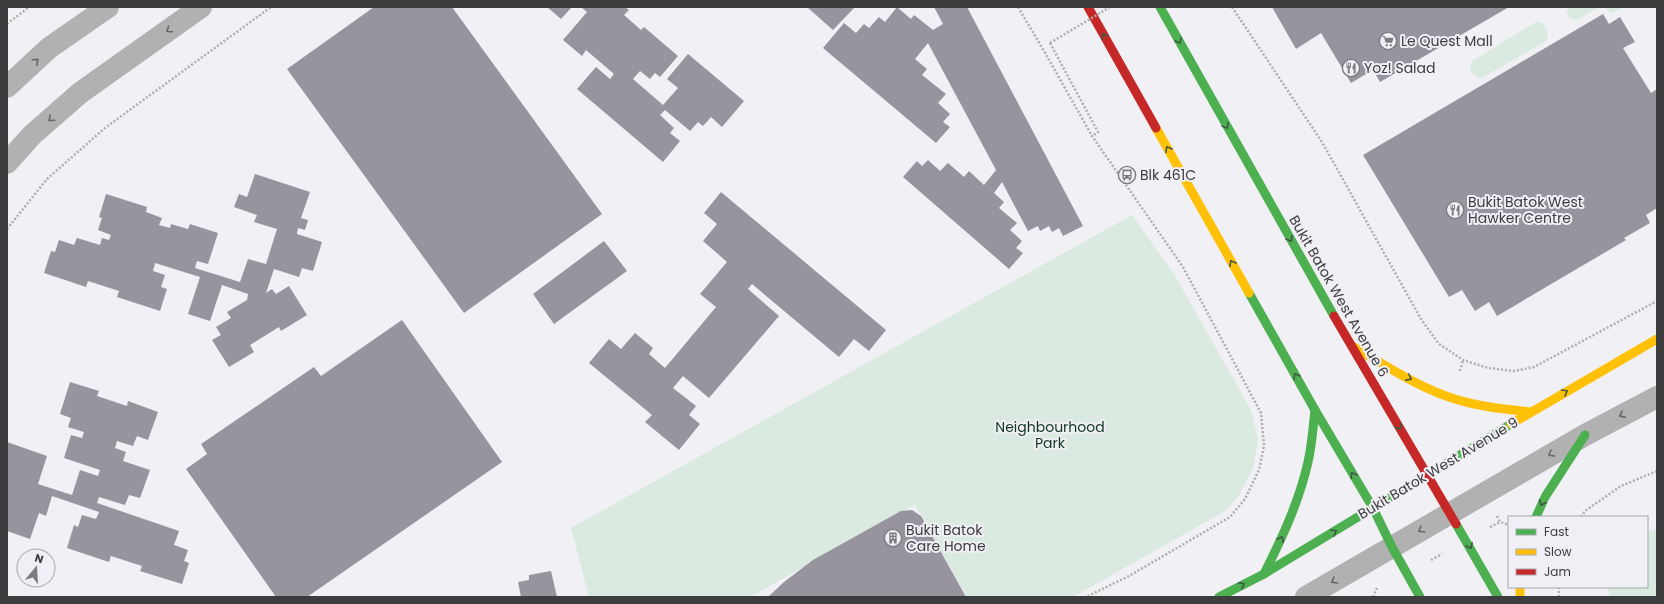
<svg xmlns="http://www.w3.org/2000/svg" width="1664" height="604" viewBox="0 0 1664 604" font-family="Poppins,sans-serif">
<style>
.green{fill:#daeae0}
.building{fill:#97949e}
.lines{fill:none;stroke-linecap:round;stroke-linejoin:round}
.path{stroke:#adaeae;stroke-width:2.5;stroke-dasharray:2 2;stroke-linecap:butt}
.street{stroke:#b1b1b2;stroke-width:22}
.fast{stroke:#4caf50;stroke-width:9}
.slow{stroke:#ffc107;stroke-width:9}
.jam{stroke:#c62828;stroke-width:9}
.path-bridge{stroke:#adaeae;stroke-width:2.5;stroke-dasharray:2 2;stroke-linecap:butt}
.oneway{stroke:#666567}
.oneway2{stroke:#415942}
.labels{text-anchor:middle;stroke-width:4;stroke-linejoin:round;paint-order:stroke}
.poi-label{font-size:14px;fill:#3d3c3e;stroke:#f0eff5;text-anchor:start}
.street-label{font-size:14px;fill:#3d3c3e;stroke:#f0eff5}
.park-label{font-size:14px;fill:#113720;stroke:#f0eff5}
</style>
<rect width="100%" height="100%" fill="#f1f0f4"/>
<g class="green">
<polygon points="1572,7 1599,7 1577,20 1570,18 1566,11"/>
<polygon points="1604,7 1623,7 1613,13 1607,10"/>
<path d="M1536,22L1542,23C1547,30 1551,34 1545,42L1482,78C1476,77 1474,75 1470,70L1472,61Z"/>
<polygon points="1132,215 1174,274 1251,410 1258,440 1253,468 1240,494 1225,511 1073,597 967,597 915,505 750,597 589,597 571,528"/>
<polygon points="1657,528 1657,597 1610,597 1608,587 1647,587 1647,533"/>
</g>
<g class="building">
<polygon points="374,7 452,7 602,214 464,313 287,69"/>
<polygon points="547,7 572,7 561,19"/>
<polygon points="581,7 625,7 629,10 624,15 641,30 644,27 678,56 660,77 655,73 650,79 640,71 633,79 663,105 678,88 667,79 688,54 744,101 722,127 711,117 703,126 698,122 690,131 665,110 660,115 674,128 670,133 680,141 663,162 577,89 596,67 610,79 614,74 586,50 582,56 563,40 587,12"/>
<polygon points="807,7 852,7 854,8 833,30"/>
<polygon points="897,7 911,19 914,15 933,30 943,24 934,7 967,7 1083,226 1063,236 1059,228 1052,232 1049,226 1040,231 1038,226 1028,231 1002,182 994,193 1004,202 999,208 1017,223 1010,230 1022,241 1016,248 1023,253 1009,269 903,177 917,161 922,166 928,160 940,171 948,163 964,177 969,171 984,185 996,170 928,43 915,59 927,69 922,75 946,94 938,103 950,114 943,122 950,127 936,143 823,48 844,23 856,33 864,24 869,28 879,17 885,22"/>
<polygon points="1272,7 1509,7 1380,82 1373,70 1351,83 1321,33 1296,49"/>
<polygon points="1603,14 1609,24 1620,17 1635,42 1623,48 1651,93 1657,89 1657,208 1646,215 1650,223 1624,238 1626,240 1497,316 1489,302 1475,311 1462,290 1449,297 1363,155"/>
<polygon points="255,174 310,192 301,218 308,220 305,230 298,228 297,234 322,242 313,271 302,268 299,277 274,269 266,293 272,289 276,294 289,286 307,315 281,331 279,327 250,345 254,352 229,367 212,340 221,335 216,327 231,318 227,312 247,300 248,294 222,285 210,321 188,314 200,277 155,263 153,271 165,275 161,287 167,289 160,311 117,297 119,291 88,281 86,287 44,273 51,251 55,252 59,240 74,245 77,238 100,245 102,238 109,240 111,235 98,230 102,218 99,217 106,194 147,207 146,212 162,218 159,225 170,228 171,224 188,229 190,224 218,233 208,264 197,261 195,268 240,282 248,259 266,264 277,229 254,222 257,215 234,207 239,194 247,197"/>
<polygon points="721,192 886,330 869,351 854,339 839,357 752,284 748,289 779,316 709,398 683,376 673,388 696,406 689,415 700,424 679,450 645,422 652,415 589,363 609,339 621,349 635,333 653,348 649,354 665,368 716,307 700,294 727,262 703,241 717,224 704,213"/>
<polygon points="604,241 627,271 554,324 533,294"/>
<polygon points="402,320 502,462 307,597 276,597 186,469 207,454 201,444 314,367 321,376"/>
<polygon points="70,382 99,391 97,396 127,406 128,401 158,412 148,440 137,436 133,446 117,441 115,448 126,452 123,461 150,470 140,498 129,495 125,505 99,497 97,503 179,531 174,545 188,550 184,561 189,563 182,584 140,571 142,566 111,556 109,562 67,548 74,525 78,527 82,515 96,519 99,512 52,496 46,516 39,513 30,539 7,531 7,442 47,456 38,484 72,495 80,470 98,476 100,470 64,458 71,435 82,438 84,432 68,427 71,418 60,414"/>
<polygon points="912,510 921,516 966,597 768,597 784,582 813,560 901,511"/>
<polygon points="551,571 557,597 521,597 518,582 529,580 529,575"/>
</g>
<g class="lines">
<g class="path">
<polyline points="1018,7 1044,51 1092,136 1183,267 1261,413 1264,446 1259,470 1245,499 1230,517 1129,576 1086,597"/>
<polyline points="1232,7 1322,142 1421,319 1439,344 1463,360 1488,368 1514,371 1534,367 1657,301"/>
<polyline points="7,24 29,7"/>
<polyline points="1050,43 1098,132 1092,136"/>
<polyline points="7,229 47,179 105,128 271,7"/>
<polyline points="1460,371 1463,360"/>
<polyline points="1497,516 1500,522 1509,525"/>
<polyline points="1581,517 1585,511 1621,486 1657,471"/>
<polyline points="1490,527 1500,522"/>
<polyline points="1431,560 1442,554"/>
<polyline points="1559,587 1559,597"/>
<polyline points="1373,597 1377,588"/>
</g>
<g class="street">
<polyline points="7,87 49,48 108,7"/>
<polyline points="7,163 32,135 80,93 201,7"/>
<polyline points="1306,597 1585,435 1657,397"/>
</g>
<g class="fast">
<polyline points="1160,7 1334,316"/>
<polyline points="1249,293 1315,410 1373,508 1392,547 1420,597"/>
<polyline points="1536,517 1545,497 1585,435"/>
<polyline points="1456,524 1498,597"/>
<path d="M1264,574C1282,538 1299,502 1308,462C1312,445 1313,427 1315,410"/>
<polyline points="1219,597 1264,574 1511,424"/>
</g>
<g class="slow">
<polyline points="1156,128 1249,293"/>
<path d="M1352,346C1385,365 1419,388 1455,399C1480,407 1506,409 1531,412"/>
<polyline points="1511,424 1657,339"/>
<polyline points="1520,587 1520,597"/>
</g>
<g class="jam">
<polyline points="1088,7 1156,128"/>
<polyline points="1334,316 1456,524"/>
</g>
<polyline class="path-bridge" points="1050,43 1110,7"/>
</g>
<defs><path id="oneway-chevron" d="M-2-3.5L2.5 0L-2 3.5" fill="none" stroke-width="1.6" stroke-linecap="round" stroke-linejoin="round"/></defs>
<g class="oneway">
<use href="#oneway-chevron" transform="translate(169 30) rotate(145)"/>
<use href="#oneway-chevron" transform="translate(36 61) rotate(-42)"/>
<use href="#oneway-chevron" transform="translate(51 119) rotate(138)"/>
<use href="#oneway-chevron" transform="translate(1622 415) rotate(153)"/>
<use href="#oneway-chevron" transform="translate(1551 454) rotate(150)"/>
<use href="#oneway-chevron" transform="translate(1421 530) rotate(150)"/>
<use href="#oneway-chevron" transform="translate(1334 581) rotate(150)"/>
</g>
<g class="oneway2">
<use href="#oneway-chevron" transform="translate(1104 36) rotate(-119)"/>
<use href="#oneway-chevron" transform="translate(1179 41) rotate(61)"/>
<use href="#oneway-chevron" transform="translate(1226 126) rotate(60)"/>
<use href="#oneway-chevron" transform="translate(1168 149) rotate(-119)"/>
<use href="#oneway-chevron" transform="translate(1290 239) rotate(60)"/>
<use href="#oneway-chevron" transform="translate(1232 263) rotate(-119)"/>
<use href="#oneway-chevron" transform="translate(1296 376) rotate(-119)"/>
<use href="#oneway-chevron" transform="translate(1409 378) rotate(27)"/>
<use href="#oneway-chevron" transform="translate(1565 392) rotate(-30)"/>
<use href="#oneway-chevron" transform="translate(1399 427) rotate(59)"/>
<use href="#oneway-chevron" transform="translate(1353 475) rotate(-121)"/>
<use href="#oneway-chevron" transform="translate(1542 503) rotate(113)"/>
<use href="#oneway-chevron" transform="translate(1334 532) rotate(-31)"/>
<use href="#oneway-chevron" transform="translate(1281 539) rotate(-66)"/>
<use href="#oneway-chevron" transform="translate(1470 546) rotate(61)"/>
<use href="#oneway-chevron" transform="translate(1242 585) rotate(-27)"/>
</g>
<defs>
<symbol id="supermarket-ring" viewBox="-11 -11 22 22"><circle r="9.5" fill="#f0eff5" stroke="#7c7b7e" stroke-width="1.5"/><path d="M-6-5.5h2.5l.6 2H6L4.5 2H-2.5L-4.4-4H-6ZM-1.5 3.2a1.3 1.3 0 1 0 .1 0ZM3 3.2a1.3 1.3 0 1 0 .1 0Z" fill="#7c7b7e"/></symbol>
<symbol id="restaurant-ring" viewBox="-11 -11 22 22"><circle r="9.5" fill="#f0eff5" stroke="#7c7b7e" stroke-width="1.5"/><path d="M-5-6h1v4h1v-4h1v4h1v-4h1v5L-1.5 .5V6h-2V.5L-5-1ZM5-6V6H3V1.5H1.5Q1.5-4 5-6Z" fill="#7c7b7e"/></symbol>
<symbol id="bus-ring" viewBox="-11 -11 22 22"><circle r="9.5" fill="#f0eff5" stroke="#7c7b7e" stroke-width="1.5"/><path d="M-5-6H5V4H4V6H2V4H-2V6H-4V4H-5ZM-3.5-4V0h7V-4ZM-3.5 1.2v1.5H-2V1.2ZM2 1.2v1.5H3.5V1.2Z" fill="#7c7b7e"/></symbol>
<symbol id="building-ring" viewBox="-11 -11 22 22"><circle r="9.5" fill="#f0eff5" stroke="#7c7b7e" stroke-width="1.5"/><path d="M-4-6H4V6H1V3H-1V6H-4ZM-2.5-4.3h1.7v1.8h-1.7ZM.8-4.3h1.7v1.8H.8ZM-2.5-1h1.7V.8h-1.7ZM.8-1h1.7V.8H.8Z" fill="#7c7b7e"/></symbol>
</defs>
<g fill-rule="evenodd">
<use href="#supermarket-ring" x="1378" y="31" width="20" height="20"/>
<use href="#restaurant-ring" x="1341" y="58" width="20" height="20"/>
<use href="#bus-ring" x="1117" y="165" width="20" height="20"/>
<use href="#restaurant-ring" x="1445" y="200" width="20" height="20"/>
<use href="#building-ring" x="883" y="528" width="20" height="20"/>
</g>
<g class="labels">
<g class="poi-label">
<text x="1401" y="46">Le Quest Mall</text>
<text x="1364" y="73">Yoz! Salad</text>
<text x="1140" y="180">Blk 461C</text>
<text x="1468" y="207">Bukit Batok West<tspan x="1468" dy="16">Hawker Centre</tspan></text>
<text x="906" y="535">Bukit Batok<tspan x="906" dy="16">Care Home</tspan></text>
</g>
<g class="street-label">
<text transform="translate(1339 296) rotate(60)" y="5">Bukit Batok West Avenue 6</text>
<text transform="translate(1438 468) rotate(-31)" y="5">Bukit Batok West Avenue 9</text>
</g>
<g class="park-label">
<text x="1050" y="432">Neighbourhood<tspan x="1050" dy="16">Park</tspan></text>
</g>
</g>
<rect width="1664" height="604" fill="none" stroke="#3d3c3e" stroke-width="16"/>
<rect x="1508" y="516" width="140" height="72" fill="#f0eff5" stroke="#a8a7ac"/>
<rect x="1516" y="529" width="20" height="6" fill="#4caf50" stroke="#a8a7ac"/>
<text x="1544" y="536" font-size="12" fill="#3d3c3e">Fast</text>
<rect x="1516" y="549" width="20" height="6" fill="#ffc107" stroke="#a8a7ac"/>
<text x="1544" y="556" font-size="12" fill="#3d3c3e">Slow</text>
<rect x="1516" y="569" width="20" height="6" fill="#c62828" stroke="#a8a7ac"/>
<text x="1544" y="576" font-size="12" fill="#3d3c3e">Jam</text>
<g transform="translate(36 568) rotate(18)"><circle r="19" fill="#f0eff5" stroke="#a8a7ac"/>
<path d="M0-3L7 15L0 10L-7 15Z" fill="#7c7b7e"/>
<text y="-6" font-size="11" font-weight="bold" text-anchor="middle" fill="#3d3c3e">N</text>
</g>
</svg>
